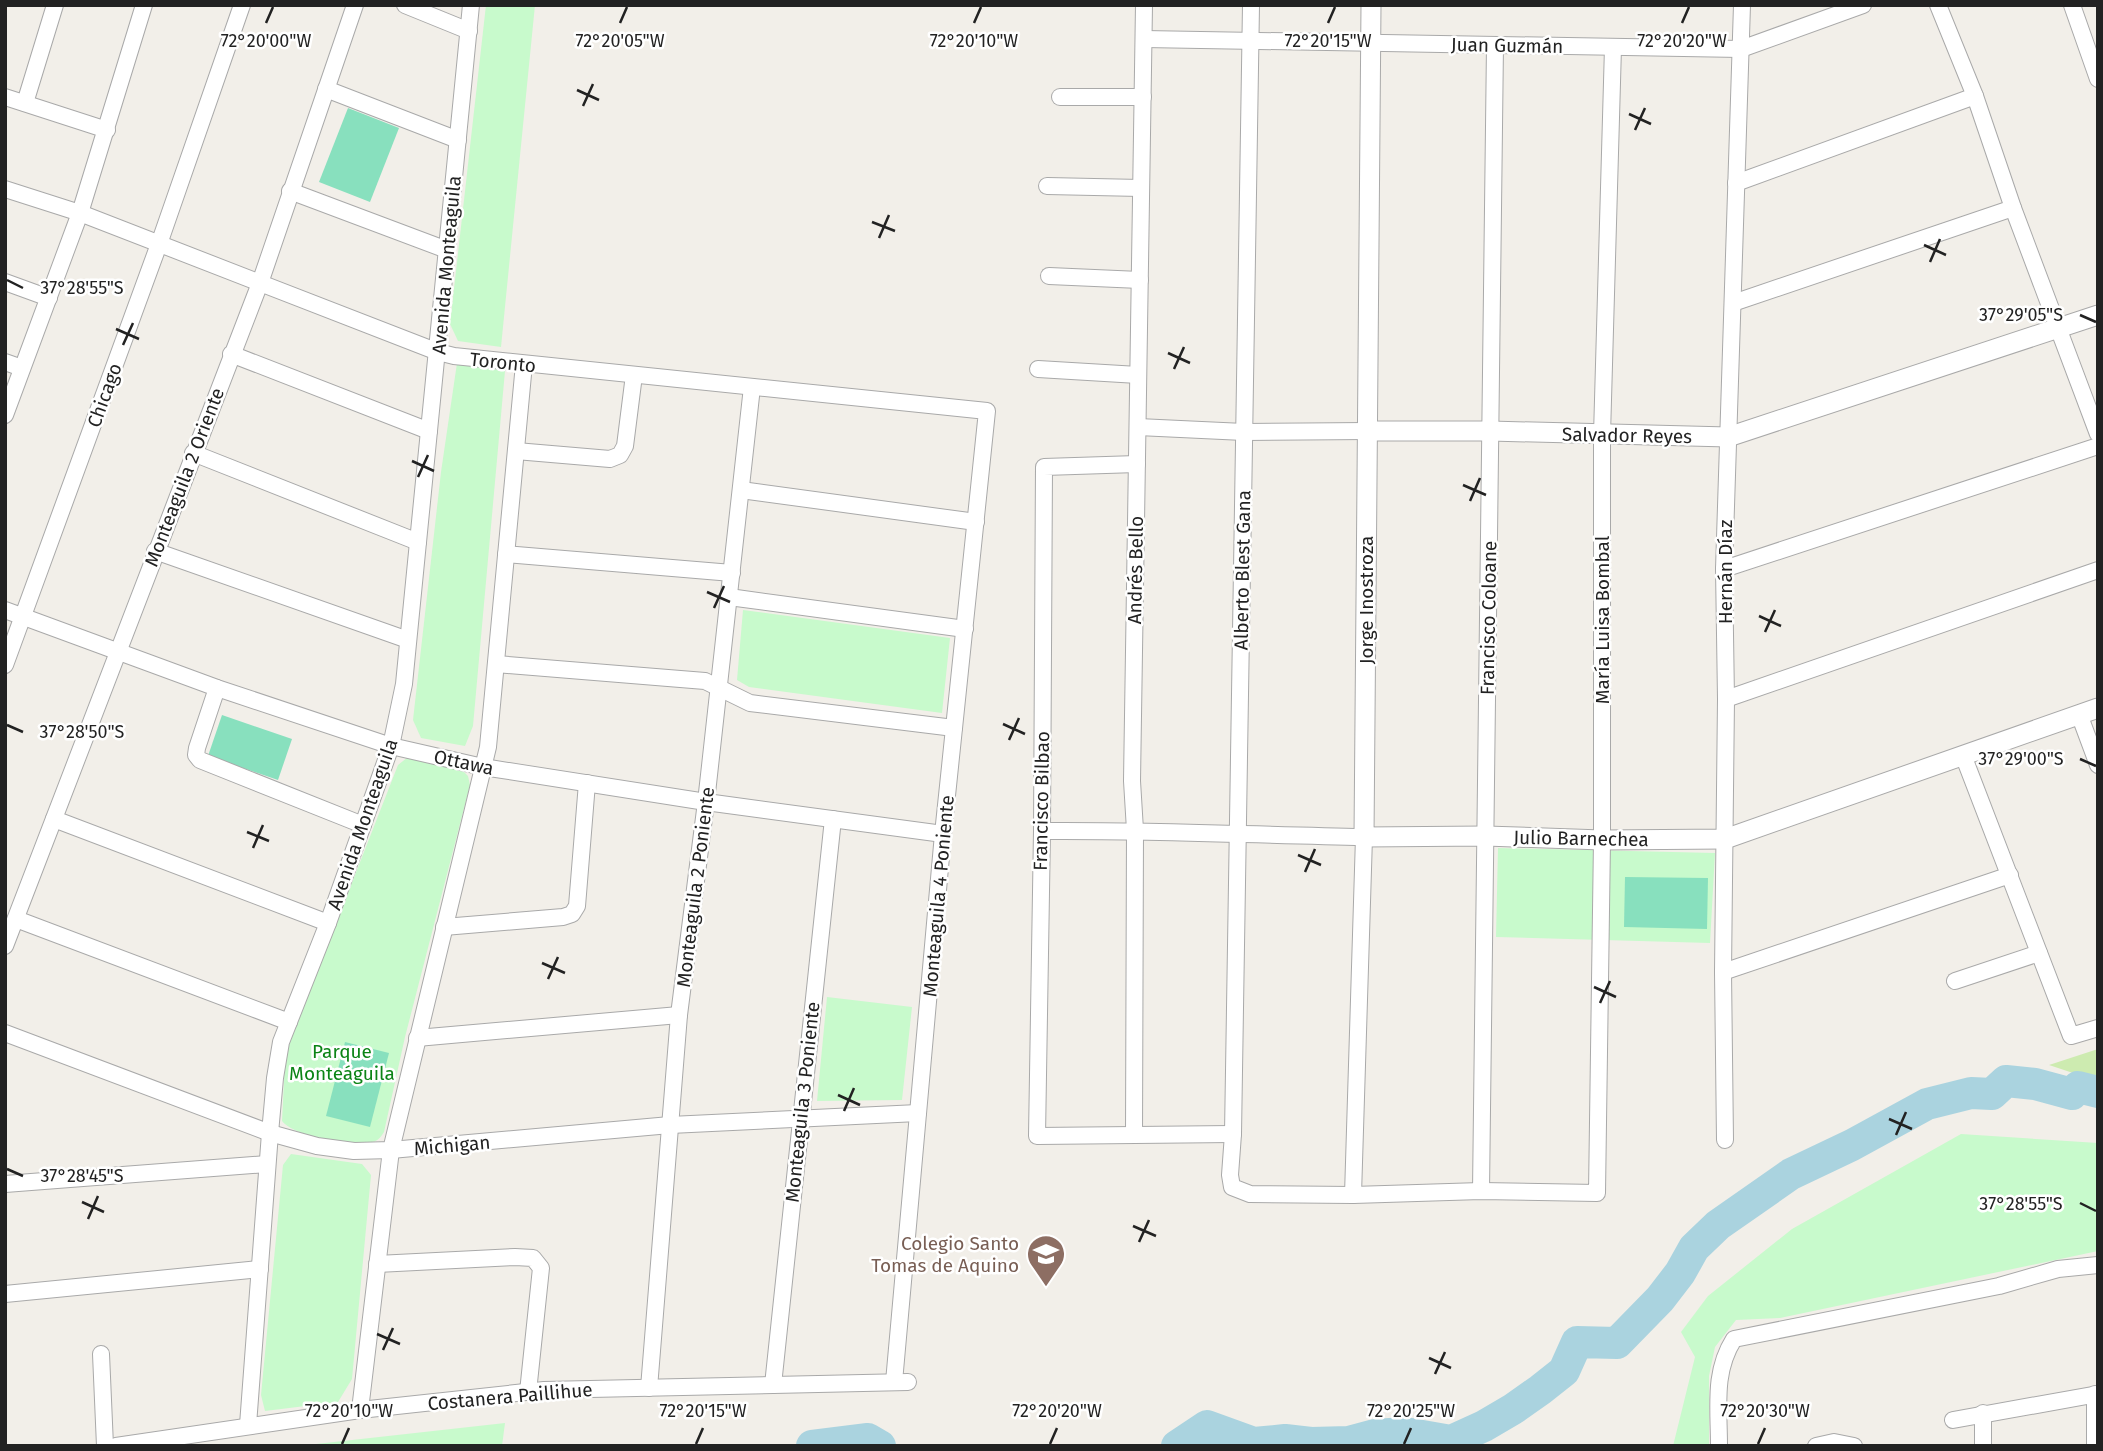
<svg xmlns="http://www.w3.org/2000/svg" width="2103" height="1451" viewBox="0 0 2103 1451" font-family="'Fira Sans',sans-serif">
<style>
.grass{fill:#cdebb0}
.park{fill:#c8facc}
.pitch{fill:#88e0be}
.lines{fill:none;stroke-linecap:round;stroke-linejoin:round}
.river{stroke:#aad3df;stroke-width:32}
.minor-casing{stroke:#a9a9a9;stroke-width:18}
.tertiary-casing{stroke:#a9a9a9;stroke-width:21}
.minor{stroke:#fff;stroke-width:16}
.tertiary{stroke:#fff;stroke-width:19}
.ticks{fill:none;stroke:#222;stroke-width:2.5}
.labels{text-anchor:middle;stroke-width:5;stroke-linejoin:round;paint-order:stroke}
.street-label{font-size:19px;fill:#222;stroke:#fff}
.park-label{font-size:19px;fill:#0c8416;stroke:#fff}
.education-label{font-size:19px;fill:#785e54;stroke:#fff;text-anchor:end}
.ticks-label{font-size:18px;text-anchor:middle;fill:#222;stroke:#fff;stroke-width:5;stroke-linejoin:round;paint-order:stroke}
</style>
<rect width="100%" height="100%" fill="#f2efe9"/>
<polygon class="grass" points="2098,1049 2098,1076 2088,1078 2049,1065"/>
<g class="park">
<polygon points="486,5 535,5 501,347 458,341 450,324"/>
<polygon points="457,363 505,371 473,726 465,746 421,738 413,720 441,472"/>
<polygon points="743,610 950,638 942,713 749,687 737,680"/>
<path d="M408,757L462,770L468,776L470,785L405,1037L384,1132C381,1137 378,1141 372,1142C351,1147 295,1137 282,1121L285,1061L290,1041L398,765Z"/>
<polygon points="1498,848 1715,853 1710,943 1496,937"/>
<polygon points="827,997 912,1007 902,1100 817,1101"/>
<polygon points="1961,1134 2098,1143 2098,1251 1780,1318 1736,1320 1715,1347 1709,1376 1709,1446 1673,1446 1695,1357 1681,1332 1708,1296 1792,1229"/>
<polygon points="291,1154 362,1164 371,1175 352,1379 338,1402 265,1411 261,1395 283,1165"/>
<polygon points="505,1423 502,1446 298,1446"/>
</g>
<g class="pitch">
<polygon points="348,108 399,128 370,202 319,182"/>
<polygon points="222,715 292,739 278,780 208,756"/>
<polygon points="1625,877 1708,878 1707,929 1624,927"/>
<polygon points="345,1042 389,1053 370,1127 326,1116"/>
</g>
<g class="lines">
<g class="river">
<polyline points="812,1446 868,1439 880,1446"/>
<polyline points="1177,1446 1207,1426 1254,1443 1285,1440 1311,1443 1349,1442 1375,1435 1405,1433 1451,1441 1484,1426 1513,1409 1540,1390 1564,1371 1577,1342 1617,1343 1660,1299 1680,1273 1694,1248 1718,1225 1791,1174 1852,1145 1927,1104 1971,1093 1992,1094 2006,1081 2035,1084 2072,1094 2078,1087 2098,1092"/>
</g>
<defs>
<g id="minor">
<polyline points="405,5 469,31"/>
<polyline points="1251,5 1233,1134 1230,1175 1232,1187 1250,1194 1353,1195 1481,1191 1597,1193 1602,840 1602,435 1613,47"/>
<polyline points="1938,5 1975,96 2013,208 2098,434"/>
<polyline points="2072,5 2098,79"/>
<polyline points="1144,39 1741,49 1863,5"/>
<polyline points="326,89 458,140"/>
<polyline points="5,97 107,130"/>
<polyline points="1060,97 1143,97"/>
<polyline points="25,103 55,5"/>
<polyline points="1736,183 1975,96"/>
<polyline points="1047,186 1141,188"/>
<polyline points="5,189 80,213 438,352 454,356 987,411 943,834 894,1382"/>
<polyline points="290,191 447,250"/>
<polyline points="1049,276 1140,280"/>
<polyline points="5,282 49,298"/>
<polyline points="1733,303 2013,208"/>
<polyline points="231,354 429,431"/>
<polyline points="5,362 22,368"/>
<polyline points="1038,369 1138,375"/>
<polyline points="5,415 80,213 144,5"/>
<polyline points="1138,427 1244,432 1368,431"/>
<polyline points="516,451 610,459 620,455 625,446 634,375"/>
<polyline points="193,453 418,542"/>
<polyline points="1137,464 1044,467 1042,831 1037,1136 1233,1134"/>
<polyline points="741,490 976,522"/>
<polyline points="155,551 408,640"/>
<polyline points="506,554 732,573"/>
<polyline points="1724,569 2098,446"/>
<polyline points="729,597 965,629"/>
<polyline points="5,610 217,688 391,746 483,767 706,802 943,834"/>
<polyline points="496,664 705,681 750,703 954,728"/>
<polyline points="5,665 159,244 242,5"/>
<polyline points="217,688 197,748 196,755 200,760 363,825"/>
<polyline points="1726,699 2098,570"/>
<polyline points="2079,714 2098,765"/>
<polyline points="1963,755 2071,1036 2098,1028"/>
<polyline points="54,819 328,923"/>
<path d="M1042,831C1149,830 1257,835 1364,837L1353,1195"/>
<polyline points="16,919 289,1022"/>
<polyline points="444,927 563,917 572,914 577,906 587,783"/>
<polyline points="5,946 260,283 355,5"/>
<polyline points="1723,972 2010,875"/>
<polyline points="1955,981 2039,953"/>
<polyline points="5,1033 270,1133 317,1146 354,1151 391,1150 670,1125 918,1113"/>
<polyline points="417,1038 679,1015"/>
<polyline points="1134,1135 1135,830 1132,781 1144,5"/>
<polyline points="1725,1140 1723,972 1726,699 1724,569 1742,5"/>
<polyline points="5,1184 267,1164"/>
<polyline points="1481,1191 1495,45"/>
<polyline points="377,1264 515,1257 533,1258 541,1268 528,1392"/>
<polyline points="5,1294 260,1269"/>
<polyline points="101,1354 105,1446"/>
<polyline points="773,1385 833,819"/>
<polyline points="649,1388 679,1015 706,802 752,387"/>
<polyline points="360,1410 391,1150 488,747 524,364"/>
<polyline points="1953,1420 2098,1394"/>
<polyline points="248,1425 270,1133 275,1078 281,1042 328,923 391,746 404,684 471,5"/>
<polyline points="116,1446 360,1410 544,1390 908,1382"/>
<path d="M1719,1446C1719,1407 1713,1372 1734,1339L1999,1286L2058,1269L2098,1265"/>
<polyline points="1816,1446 1834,1442 1854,1446"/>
<polyline points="1983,1446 1983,1413"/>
<polyline points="2095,1446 2095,1394"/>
</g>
<g id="tertiary">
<polyline points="1371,5 1364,837 1486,836 1602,840 1725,839 2098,708"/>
<polyline points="1368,431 1490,431 1728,437 2098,315"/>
</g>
</defs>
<use href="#minor" class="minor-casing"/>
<use href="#tertiary" class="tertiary-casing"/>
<use href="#minor" class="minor"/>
<use href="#tertiary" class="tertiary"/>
</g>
<path class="ticks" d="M266,23L273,7M620,23L627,7M974,23L981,7M1328,23L1335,7M1682,23L1689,7M577,90L599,100M583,106L593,84M1629,114L1651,124M1635,130L1645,108M872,222L895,231M879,238L889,215M1924,245L1946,255M1930,262L1940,239M7,280L23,288M2080,315L2096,322M116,329L139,339M123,345L133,323M1168,353L1190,363M1174,369L1184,347M412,461L434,471M418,477L428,455M1463,485L1486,495M1470,501L1480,478M707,592L730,602M714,608L724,586M1759,616L1781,626M1765,632L1775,610M1003,724L1025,734M7,725L23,732M1009,740L1019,718M2080,759L2096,766M247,832L269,841M253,848L263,825M1298,855L1321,865M1305,872L1315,849M542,963L565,973M548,979L558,957M1594,987L1616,997M1600,1003L1610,981M838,1095L860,1105M844,1111L854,1088M1889,1119L1912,1129M1896,1135L1906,1112M7,1169L23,1176M82,1202L104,1212M2080,1203L2096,1211M88,1219L98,1196M1133,1226L1156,1236M1139,1242L1149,1220M377,1334L400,1344M383,1350L393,1328M1429,1358L1451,1368M1435,1374L1445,1352M342,1444L349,1428M696,1444L703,1428M1050,1444L1057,1428M1404,1444L1411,1428M1758,1444L1765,1428"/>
<defs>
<symbol id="school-pin" viewBox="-11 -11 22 30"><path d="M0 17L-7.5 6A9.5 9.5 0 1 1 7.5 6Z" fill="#8d6e63" stroke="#fff"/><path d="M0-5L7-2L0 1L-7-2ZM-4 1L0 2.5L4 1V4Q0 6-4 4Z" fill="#fff"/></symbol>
</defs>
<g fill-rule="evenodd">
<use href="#school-pin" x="1024" y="1232" width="44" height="60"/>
</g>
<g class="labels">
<g class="street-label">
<text transform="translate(1507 45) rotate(1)" y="7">Juan Guzmán</text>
<text transform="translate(446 265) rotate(-85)" y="7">Avenida Monteaguila</text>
<text transform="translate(503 362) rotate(6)" y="7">Toronto</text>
<text transform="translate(104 395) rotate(-70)" y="7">Chicago</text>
<text transform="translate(1627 435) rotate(1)" y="7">Salvador Reyes</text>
<text transform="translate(184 477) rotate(-69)" y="7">Monteaguila 2 Oriente</text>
<text transform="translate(1135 570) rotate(-89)" y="7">Andrés Bello</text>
<text transform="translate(1242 570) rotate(-89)" y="7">Alberto Blest Gana</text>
<text transform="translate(1725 572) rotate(-90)" y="7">Hernán Díaz</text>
<text transform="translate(1366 600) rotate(-90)" y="7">Jorge Inostroza</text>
<text transform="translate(1488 618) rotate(-89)" y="7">Francisco Coloane</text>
<text transform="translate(1602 620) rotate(-90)" y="7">María Luisa Bombal</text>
<text transform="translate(464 762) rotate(12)" y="7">Ottawa</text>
<text transform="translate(1041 801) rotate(-89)" y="7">Francisco Bilbao</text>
<text transform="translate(362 824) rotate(-71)" y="7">Avenida Monteaguila</text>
<text transform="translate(1581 838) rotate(1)" y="7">Julio Barnechea</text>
<text transform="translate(695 887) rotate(-83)" y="7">Monteaguila 2 Poniente</text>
<text transform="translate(938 896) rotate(-85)" y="7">Monteaguila 4 Poniente</text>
<text transform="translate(802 1102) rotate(-84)" y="7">Monteaguila 3 Poniente</text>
<text transform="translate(452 1145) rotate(-5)" y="7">Michigan</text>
<text transform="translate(510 1396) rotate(-5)" y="7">Costanera Paillihue</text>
</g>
<g class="park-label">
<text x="342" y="1058">Parque<tspan x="342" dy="22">Monteáguila</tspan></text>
</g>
<g class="education-label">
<text x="1019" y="1250">Colegio Santo<tspan x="1019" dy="22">Tomas de Aquino</tspan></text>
</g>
</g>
<g class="ticks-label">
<text x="620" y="47">72°20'05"W</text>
<text x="1682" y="47">72°20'20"W</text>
<text x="266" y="47">72°20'00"W</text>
<text x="974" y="47">72°20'10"W</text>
<text x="1328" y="47">72°20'15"W</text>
<text x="82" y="294">37°28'55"S</text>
<text x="2021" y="321">37°29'05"S</text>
<text x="82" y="738">37°28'50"S</text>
<text x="2021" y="765">37°29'00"S</text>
<text x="82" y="1182">37°28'45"S</text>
<text x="2021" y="1210">37°28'55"S</text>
<text x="349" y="1417">72°20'10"W</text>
<text x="703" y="1417">72°20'15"W</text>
<text x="1057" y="1417">72°20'20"W</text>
<text x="1411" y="1417">72°20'25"W</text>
<text x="1765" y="1417">72°20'30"W</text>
</g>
<rect width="2103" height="1451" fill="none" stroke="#222222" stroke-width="14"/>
</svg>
